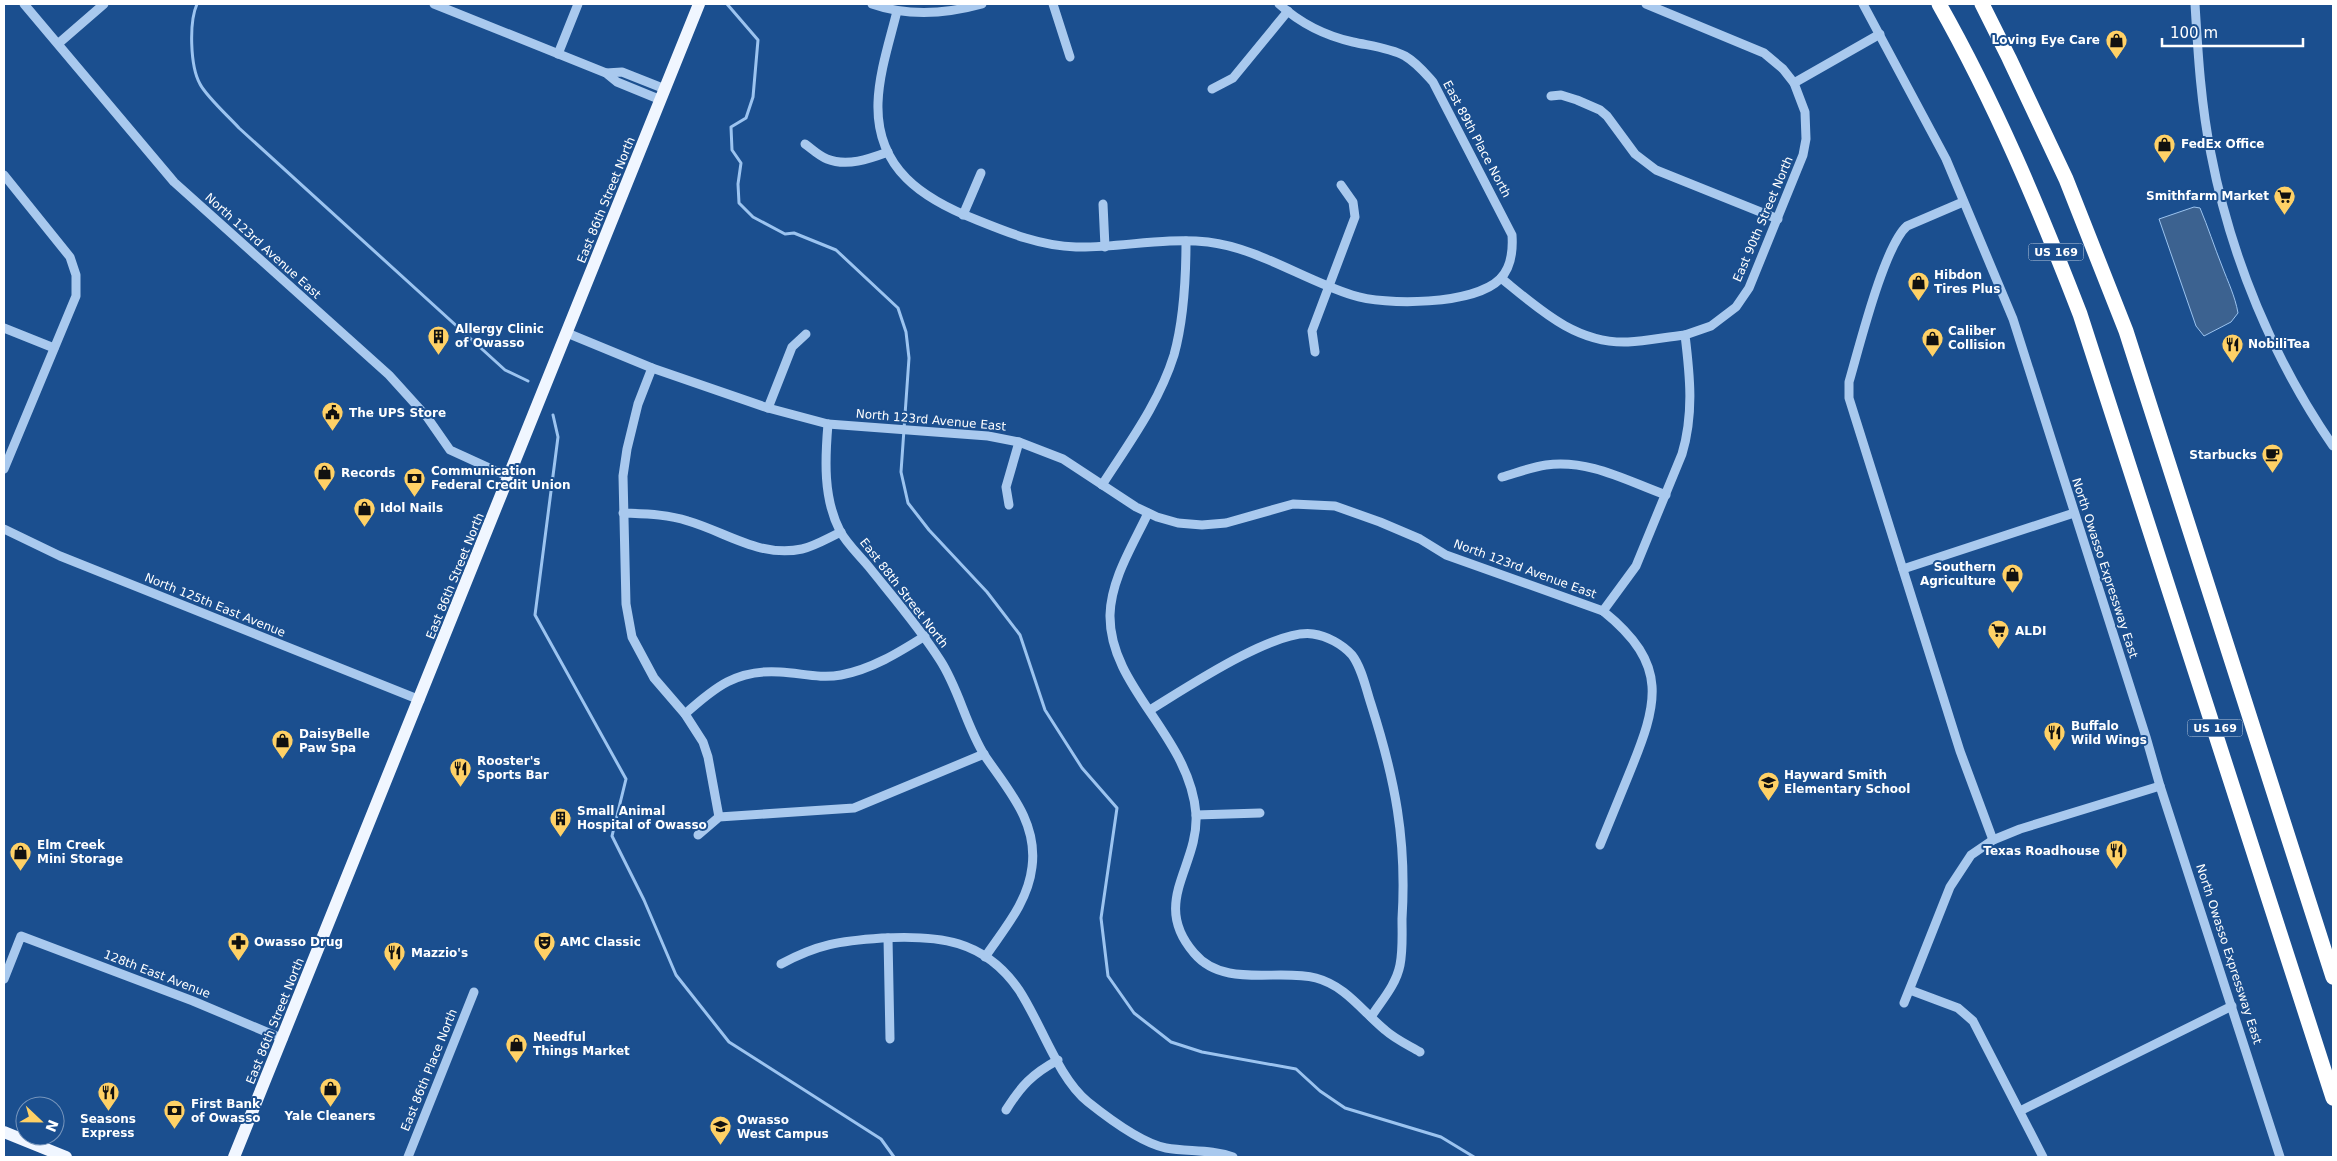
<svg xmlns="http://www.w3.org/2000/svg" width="2337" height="1161" viewBox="0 0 2337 1161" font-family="'DejaVu Sans',sans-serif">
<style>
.water{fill:#3c6290;stroke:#9cc4f0}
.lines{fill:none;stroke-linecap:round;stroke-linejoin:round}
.stream{stroke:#9cc4f0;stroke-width:3}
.minor{stroke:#a9c9ee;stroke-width:9}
.major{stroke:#f0f6ff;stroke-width:12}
.highway{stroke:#fff;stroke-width:15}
.labels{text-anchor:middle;stroke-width:4;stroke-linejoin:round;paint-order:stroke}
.shield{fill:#1b4f8f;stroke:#bbcadd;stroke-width:1}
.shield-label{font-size:11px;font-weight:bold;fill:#fff}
.poi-label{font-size:12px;font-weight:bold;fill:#fff;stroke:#1b4f8f;text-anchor:start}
.street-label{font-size:12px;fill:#fff;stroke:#1b4f8f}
</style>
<rect width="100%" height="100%" fill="#1b4f8f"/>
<path class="water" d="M2194,207L2200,208C2208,227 2214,246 2222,266C2228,282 2235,296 2238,313L2231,322L2204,336L2196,326L2159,219Z"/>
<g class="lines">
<g class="stream">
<path d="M197,4C189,22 190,66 200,84C206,96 229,117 239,128L505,370L528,381"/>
<polyline points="727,4 758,40 753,97 746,118 731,127 732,150 741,163 738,184 739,203 753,217 785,234 794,233 836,250 898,308 906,332 909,358 901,472 908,503 929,530 987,592 1020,635 1045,710 1082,768 1117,808 1101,918 1108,976 1134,1013 1171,1042 1202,1052 1296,1069 1320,1091 1345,1108 1441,1137 1474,1157"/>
<polyline points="553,415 558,437 535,615 626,779 612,836 644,900 676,975 729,1042 881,1139 894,1157"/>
</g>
<g class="minor">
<polyline points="24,4 174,182 389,375 427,417 450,450 509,477"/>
<polyline points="434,4 606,73 617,82 661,100"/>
<path d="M872,4C909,17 946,14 982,4"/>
<polyline points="1053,4 1070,57"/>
<polyline points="1863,4 1946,159 2013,319 2146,737 2160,786 2280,1157"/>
<path d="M2195,4C2198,54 2201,105 2211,154C2231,258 2273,359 2333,446"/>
<path d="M897,11C890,40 879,72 878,103C876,169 923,199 977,220C1009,233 1041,246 1076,247C1120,248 1163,237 1208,242C1258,248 1304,280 1352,295C1385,306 1474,305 1500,279C1511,268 1513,250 1512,235L1433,82C1424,72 1417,63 1405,56C1390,48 1371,46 1353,42C1326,36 1300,23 1279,4"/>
<polyline points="59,43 104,4"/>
<polyline points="558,54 578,4"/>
<polyline points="606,73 622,72 665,89"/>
<polyline points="1794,83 1880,34"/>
<polyline points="1212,89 1233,78 1288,11"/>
<polyline points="1551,96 1561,95 1577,100 1600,110 1607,116 1635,154 1656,170 1778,219"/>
<path d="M805,144C812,149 819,156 827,159C847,167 869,159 888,152"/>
<polyline points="4,175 70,257 76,275 76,296 4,469"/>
<path d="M1963,202L1907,226C1884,246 1859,348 1849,382V398L1960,751L1993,840"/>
<polyline points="1103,204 1105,247"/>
<polyline points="963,215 981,173"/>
<path d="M1501,278C1539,309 1576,344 1628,342C1647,341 1666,337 1685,335"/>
<polyline points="4,328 54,348"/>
<path d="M567,333L652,368L768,408L828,424L988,436L1019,442L1063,459L1136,507L1157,517L1178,523L1202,525L1226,523L1293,504L1335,506L1380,522L1420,539L1446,555L1603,611C1670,665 1658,703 1629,774C1619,798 1610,821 1600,845"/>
<polyline points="1315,352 1312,331 1355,217 1353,202 1341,185"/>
<polyline points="652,368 638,404 627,449 623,476 626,604 632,637 654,678 685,714 703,742 708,757 719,817"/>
<polyline points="768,408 792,347 806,334"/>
<path d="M828,424C825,459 823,498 840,531C847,544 860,556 869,567C893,597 919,627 940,660C959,689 966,726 985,756C1008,790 1038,822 1032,867C1028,902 1004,929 985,957"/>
<path d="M1502,477C1516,473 1532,467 1546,465C1589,459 1627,481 1666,495"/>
<path d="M1102,485C1129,443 1159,403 1174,355C1184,319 1186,278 1186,241"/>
<polyline points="1009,505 1006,487 1019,442"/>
<path d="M623,513C645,514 666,514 688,521C726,532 760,558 802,549C815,546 828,538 841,532"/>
<path d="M1148,513C1133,545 1111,579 1110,615C1109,688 1190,736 1196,814C1199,867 1150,902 1194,953C1224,989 1278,968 1316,978C1346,986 1362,1011 1385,1030C1395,1039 1408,1045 1420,1052"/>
<polyline points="4,529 60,556 420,700"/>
<polyline points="1903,569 2074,513"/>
<path d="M1603,611L1636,566L1682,454C1694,414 1690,376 1685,335L1711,326L1736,307L1749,288L1803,155L1806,139L1805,112L1794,83L1783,69L1764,53L1646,4"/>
<path d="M1150,710C1183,690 1275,628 1313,634C1327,636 1342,644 1352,655C1362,668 1366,689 1371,704C1395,779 1407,840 1402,919C1402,934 1403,950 1400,965C1396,985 1382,1000 1371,1017"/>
<path d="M685,714C715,687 737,669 780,672C801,673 820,679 841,675C872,669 898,653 925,636"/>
<polyline points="1196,815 1260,813"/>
<polyline points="698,835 719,817 854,808 984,754"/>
<polyline points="888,938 890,1039"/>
<path d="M781,964C818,944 840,941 882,938C938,935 984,939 1019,990C1041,1023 1058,1078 1088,1102C1108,1118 1141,1143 1166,1148C1188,1152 1211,1149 1233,1157"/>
<polyline points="4,979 21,936 193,1001 283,1039"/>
<polyline points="1910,990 1958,1008 1973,1021 2043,1157"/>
<polyline points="1904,1003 1950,887 1971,855 1993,840 2020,829 2160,786"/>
<path d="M1006,1110C1021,1086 1032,1074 1058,1060"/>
<polyline points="2020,1111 2232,1006"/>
<polyline points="408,1157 474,992"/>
</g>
<g class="major">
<polyline points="4,1132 66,1157"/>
<polyline points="234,1157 699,4"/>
</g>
<g class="highway">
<path d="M1939,4C1995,103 2039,208 2080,314L2333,1098"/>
<polyline points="1982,4 2009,58 2066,179 2126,331 2333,977"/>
</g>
</g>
<defs>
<symbol id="shop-pin" viewBox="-11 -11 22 30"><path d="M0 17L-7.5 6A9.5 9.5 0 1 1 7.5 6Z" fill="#ffd166" stroke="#1b4f8f"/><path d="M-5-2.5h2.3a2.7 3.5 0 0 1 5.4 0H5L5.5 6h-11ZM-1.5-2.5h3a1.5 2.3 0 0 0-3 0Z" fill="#111"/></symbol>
<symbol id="supermarket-pin" viewBox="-11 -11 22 30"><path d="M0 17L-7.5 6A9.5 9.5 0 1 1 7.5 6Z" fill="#ffd166" stroke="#1b4f8f"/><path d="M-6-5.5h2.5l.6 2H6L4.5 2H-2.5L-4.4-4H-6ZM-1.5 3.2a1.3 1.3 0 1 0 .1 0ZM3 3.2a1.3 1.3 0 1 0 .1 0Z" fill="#111"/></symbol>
<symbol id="building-pin" viewBox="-11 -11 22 30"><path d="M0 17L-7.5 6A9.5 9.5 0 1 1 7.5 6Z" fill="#ffd166" stroke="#1b4f8f"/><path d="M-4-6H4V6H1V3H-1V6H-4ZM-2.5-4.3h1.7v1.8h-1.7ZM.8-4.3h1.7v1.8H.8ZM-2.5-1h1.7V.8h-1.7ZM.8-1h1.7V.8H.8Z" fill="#111"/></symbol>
<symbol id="restaurant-pin" viewBox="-11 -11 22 30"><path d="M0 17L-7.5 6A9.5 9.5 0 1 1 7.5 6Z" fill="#ffd166" stroke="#1b4f8f"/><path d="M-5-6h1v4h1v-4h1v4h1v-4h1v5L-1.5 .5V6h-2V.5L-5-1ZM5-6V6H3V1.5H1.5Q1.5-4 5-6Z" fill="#111"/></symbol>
<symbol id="civic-pin" viewBox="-11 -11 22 30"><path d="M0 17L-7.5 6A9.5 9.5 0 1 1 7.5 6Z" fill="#ffd166" stroke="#1b4f8f"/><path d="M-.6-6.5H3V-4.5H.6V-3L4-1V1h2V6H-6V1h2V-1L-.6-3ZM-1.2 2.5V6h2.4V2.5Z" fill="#111"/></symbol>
<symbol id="cafe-pin" viewBox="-11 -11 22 30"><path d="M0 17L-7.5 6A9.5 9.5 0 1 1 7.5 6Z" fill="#ffd166" stroke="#1b4f8f"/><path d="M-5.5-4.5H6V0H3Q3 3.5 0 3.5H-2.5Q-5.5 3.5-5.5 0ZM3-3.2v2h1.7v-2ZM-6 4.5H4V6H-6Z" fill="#111"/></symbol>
<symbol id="bank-pin" viewBox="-11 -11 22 30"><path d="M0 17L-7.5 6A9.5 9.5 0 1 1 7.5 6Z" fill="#ffd166" stroke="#1b4f8f"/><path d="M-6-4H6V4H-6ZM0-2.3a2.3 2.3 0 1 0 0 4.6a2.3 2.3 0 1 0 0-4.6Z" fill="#111"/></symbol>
<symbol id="school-pin" viewBox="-11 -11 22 30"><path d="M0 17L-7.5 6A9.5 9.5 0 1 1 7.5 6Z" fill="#ffd166" stroke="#1b4f8f"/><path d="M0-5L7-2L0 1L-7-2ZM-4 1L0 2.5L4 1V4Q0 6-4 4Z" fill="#111"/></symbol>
<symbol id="pharmacy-pin" viewBox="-11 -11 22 30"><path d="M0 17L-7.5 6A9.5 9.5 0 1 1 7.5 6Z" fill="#ffd166" stroke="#1b4f8f"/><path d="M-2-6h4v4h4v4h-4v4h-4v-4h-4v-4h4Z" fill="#111"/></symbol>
<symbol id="theatre-pin" viewBox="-11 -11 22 30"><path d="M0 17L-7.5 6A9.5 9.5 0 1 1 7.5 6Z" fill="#ffd166" stroke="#1b4f8f"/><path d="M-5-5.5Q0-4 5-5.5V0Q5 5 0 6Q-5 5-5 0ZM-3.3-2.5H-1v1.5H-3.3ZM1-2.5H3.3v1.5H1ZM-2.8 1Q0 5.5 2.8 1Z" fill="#111"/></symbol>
</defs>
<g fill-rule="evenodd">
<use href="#shop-pin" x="2104" y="28" width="25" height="34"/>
<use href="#shop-pin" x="2152" y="132" width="25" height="34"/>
<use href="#supermarket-pin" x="2272" y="184" width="25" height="34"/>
<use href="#shop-pin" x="1906" y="270" width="25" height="34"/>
<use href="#building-pin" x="426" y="324" width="25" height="34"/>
<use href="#shop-pin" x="1920" y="326" width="25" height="34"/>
<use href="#restaurant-pin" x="2220" y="332" width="25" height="34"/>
<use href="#civic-pin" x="320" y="400" width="25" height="34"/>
<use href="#cafe-pin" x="2260" y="442" width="25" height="34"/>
<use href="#shop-pin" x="312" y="460" width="25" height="34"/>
<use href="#bank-pin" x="402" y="466" width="25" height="34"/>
<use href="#shop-pin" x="352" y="496" width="25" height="34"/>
<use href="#shop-pin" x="2000" y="562" width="25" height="34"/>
<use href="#supermarket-pin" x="1986" y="618" width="25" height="34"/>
<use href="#restaurant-pin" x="2042" y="720" width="25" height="34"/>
<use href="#shop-pin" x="270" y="728" width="25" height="34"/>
<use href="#restaurant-pin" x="448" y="756" width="25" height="34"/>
<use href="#school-pin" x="1756" y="770" width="25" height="34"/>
<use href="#building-pin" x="548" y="806" width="25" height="34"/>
<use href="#restaurant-pin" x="2104" y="838" width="25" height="34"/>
<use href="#shop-pin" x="8" y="840" width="25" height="34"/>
<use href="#pharmacy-pin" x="226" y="930" width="25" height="34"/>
<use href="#theatre-pin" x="532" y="930" width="25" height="34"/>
<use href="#restaurant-pin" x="382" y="940" width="25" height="34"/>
<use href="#shop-pin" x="504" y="1032" width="25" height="34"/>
<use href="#shop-pin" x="318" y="1076" width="25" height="34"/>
<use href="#restaurant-pin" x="96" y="1080" width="25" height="34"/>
<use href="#bank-pin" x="162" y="1098" width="25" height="34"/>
<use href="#school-pin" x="708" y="1114" width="25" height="34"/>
</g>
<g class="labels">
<g class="shield">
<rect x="2028.5" y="243.5" width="55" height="17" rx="4"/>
<rect x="2187.5" y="719.5" width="55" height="17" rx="4"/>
</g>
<g class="shield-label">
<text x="2056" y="256">US 169</text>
<text x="2215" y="732">US 169</text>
</g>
<g class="poi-label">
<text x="2100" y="44" text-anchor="end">Loving Eye Care</text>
<text x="2181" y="148">FedEx Office</text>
<text x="2269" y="200" text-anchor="end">Smithfarm Market</text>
<text x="1934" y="279">Hibdon<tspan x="1934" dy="14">Tires Plus</tspan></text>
<text x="455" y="333">Allergy Clinic<tspan x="455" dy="14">of Owasso</tspan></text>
<text x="1948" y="335">Caliber<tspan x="1948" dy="14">Collision</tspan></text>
<text x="2248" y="348">NobiliTea</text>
<text x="349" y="417">The UPS Store</text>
<text x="2257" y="459" text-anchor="end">Starbucks</text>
<text x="431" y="475">Communication<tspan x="431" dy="14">Federal Credit Union</tspan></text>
<text x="341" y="477">Records</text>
<text x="380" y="512">Idol Nails</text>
<text x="1996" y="571" text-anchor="end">Southern<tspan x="1996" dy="14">Agriculture</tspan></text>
<text x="2015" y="635">ALDI</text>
<text x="2071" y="730">Buffalo<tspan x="2071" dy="14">Wild Wings</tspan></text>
<text x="299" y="738">DaisyBelle<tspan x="299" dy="14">Paw Spa</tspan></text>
<text x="477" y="765">Rooster's<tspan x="477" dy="14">Sports Bar</tspan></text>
<text x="1784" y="779">Hayward Smith<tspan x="1784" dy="14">Elementary School</tspan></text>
<text x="577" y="815">Small Animal<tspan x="577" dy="14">Hospital of Owasso</tspan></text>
<text x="37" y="849">Elm Creek<tspan x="37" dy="14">Mini Storage</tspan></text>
<text x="2100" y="855" text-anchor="end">Texas Roadhouse</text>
<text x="254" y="946">Owasso Drug</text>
<text x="560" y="946">AMC Classic</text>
<text x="411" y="957">Mazzio's</text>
<text x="533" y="1041">Needful<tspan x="533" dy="14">Things Market</tspan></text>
<text x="191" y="1108">First Bank<tspan x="191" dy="14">of Owasso</tspan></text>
<text x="330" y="1120" text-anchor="middle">Yale Cleaners</text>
<text x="108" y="1123" text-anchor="middle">Seasons<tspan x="108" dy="14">Express</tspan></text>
<text x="737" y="1124">Owasso<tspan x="737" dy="14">West Campus</tspan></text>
</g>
<g class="street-label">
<text transform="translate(1477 139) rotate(62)" y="4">East 89th Place North</text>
<text transform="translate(606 200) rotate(-68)" y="4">East 86th Street North</text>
<text transform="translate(1763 219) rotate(-67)" y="4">East 90th Street North</text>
<text transform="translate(263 246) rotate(42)" y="4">North 123rd Avenue East</text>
<text transform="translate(931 420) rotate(5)" y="4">North 123rd Avenue East</text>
<text transform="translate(2105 568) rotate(72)" y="4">North Owasso Expressway East</text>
<text transform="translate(1525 569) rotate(20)" y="4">North 123rd Avenue East</text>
<text transform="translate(455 576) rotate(-68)" y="4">East 86th Street North</text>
<text transform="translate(904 593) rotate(52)" y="4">East 88th Street North</text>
<text transform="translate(215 605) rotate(22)" y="4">North 125th East Avenue</text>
<text transform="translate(2229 954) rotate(72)" y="4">North Owasso Expressway East</text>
<text transform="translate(157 974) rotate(21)" y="4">128th East Avenue</text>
<text transform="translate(275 1021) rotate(-68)" y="4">East 86th Street North</text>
<text transform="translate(429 1070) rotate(-68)" y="4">East 86th Place North</text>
</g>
</g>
<rect width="2337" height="1161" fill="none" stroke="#ffffff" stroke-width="10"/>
<g transform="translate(40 1121) rotate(112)"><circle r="24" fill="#1b4f8f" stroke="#7695bc"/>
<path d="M0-4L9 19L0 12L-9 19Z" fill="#ffd166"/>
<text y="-8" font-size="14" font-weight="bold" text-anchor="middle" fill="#ffffff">N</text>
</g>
<path d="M2162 38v8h141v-8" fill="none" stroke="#ffffff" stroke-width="2.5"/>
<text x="2170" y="38" font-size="15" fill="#ffffff" stroke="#1b4f8f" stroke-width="4" paint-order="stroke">100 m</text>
</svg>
